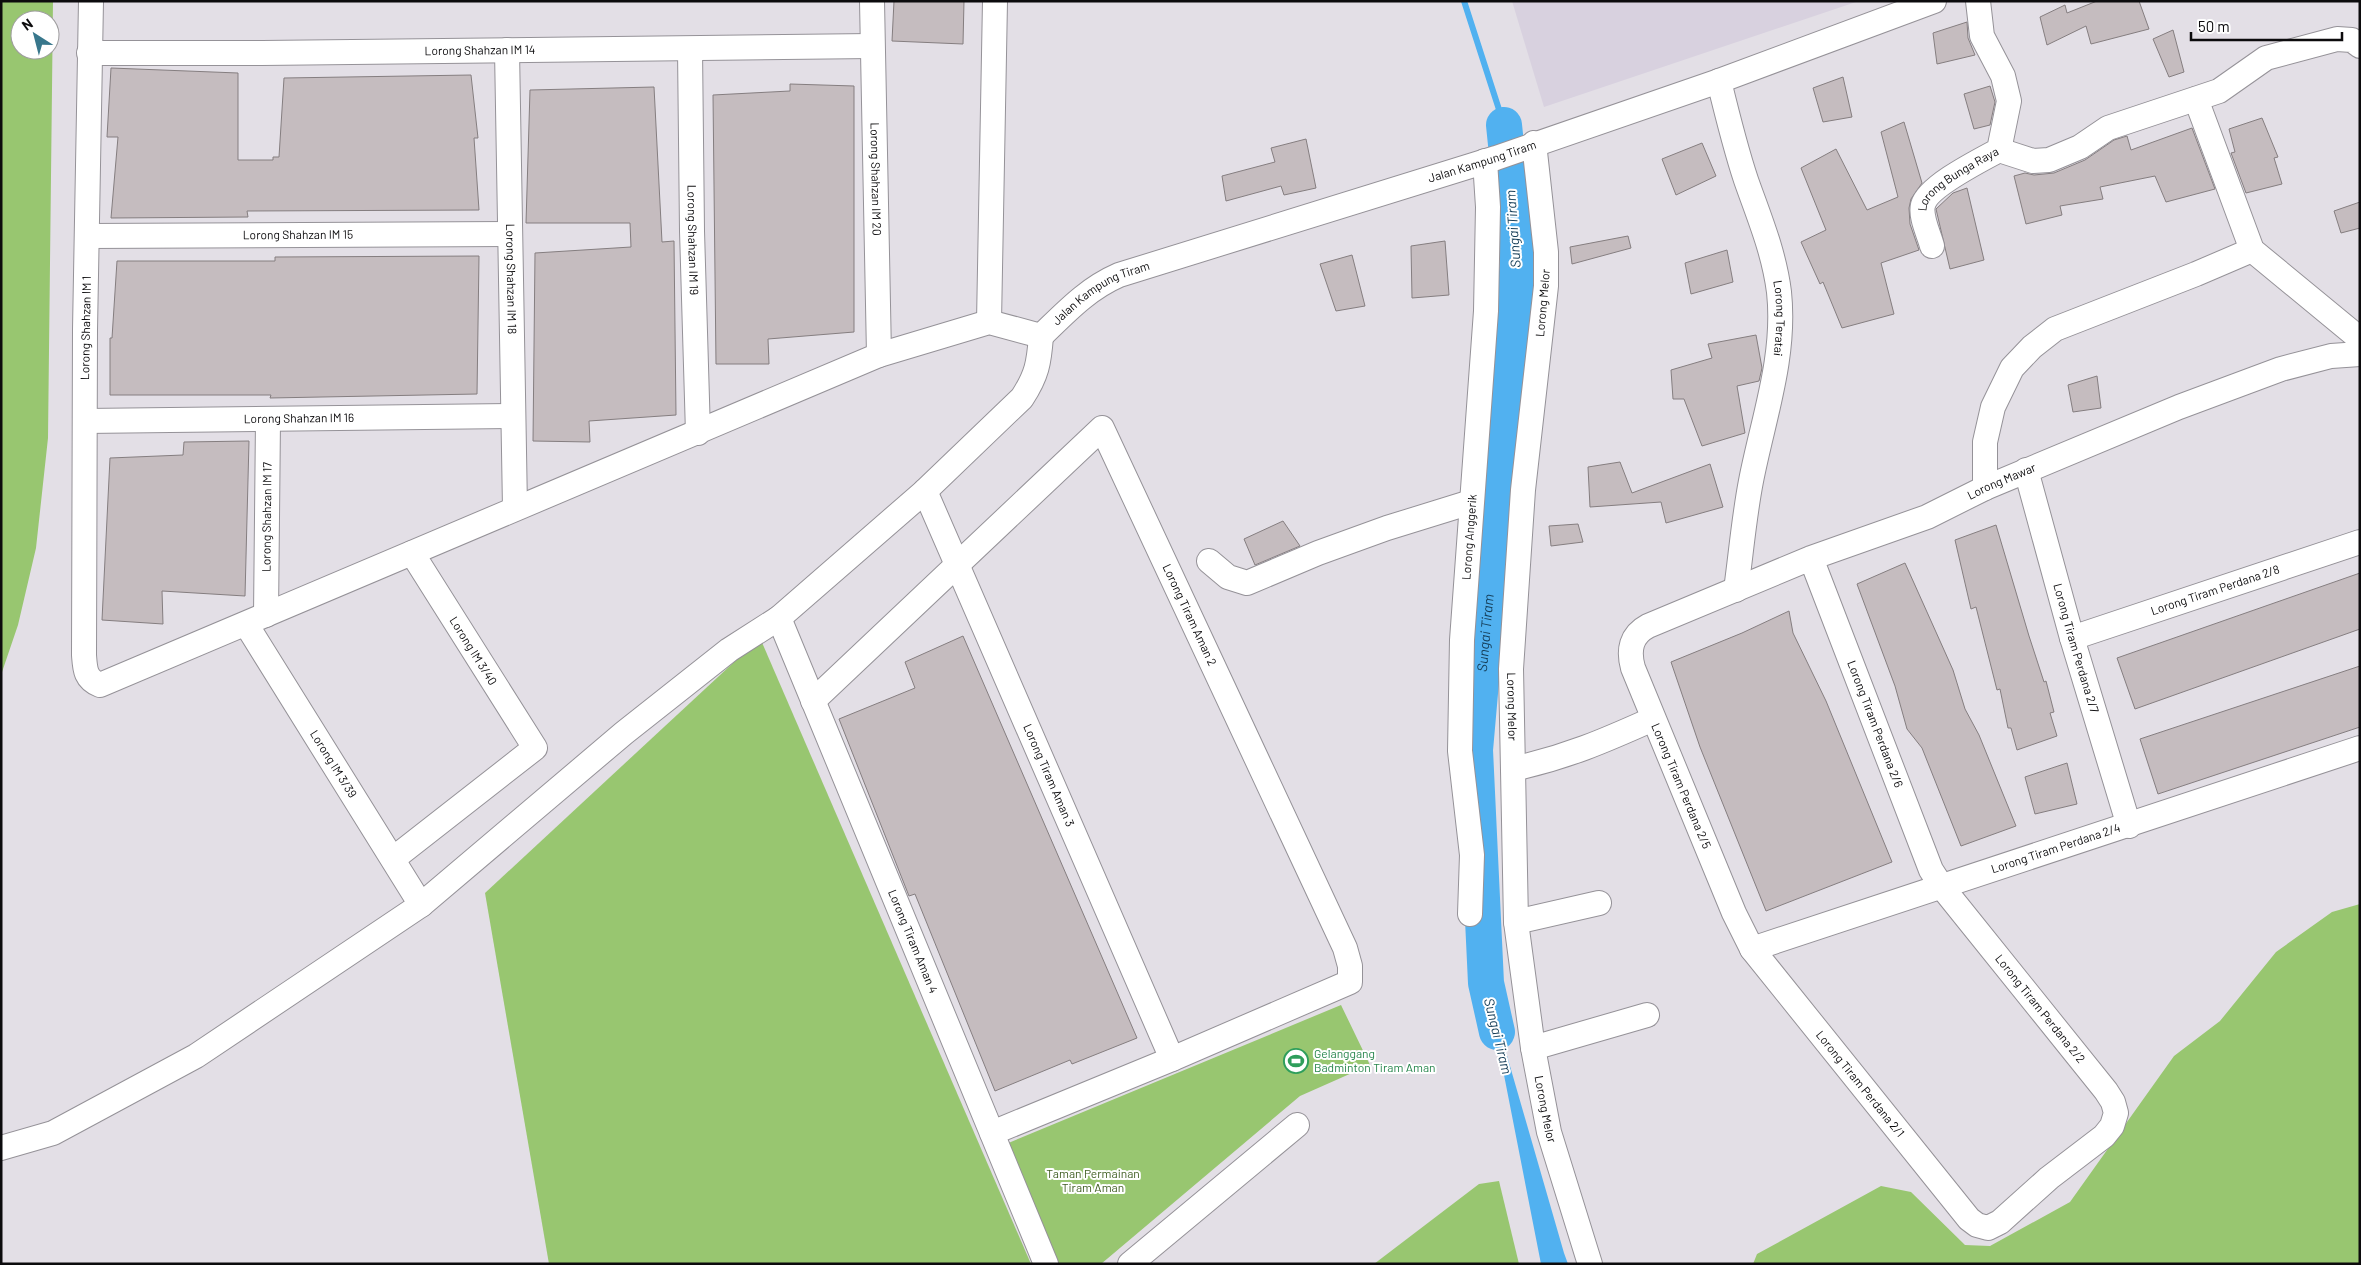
<svg xmlns="http://www.w3.org/2000/svg" width="2361" height="1265" viewBox="0 0 2361 1265" font-family="Barlow,sans-serif">
<style>
.built{fill:#d8d1df}
.green{fill:#98c670;fill-rule:evenodd}
.water{fill:#51b1f0}
.lines{fill:none;stroke-linecap:round;stroke-linejoin:round}
.stream{stroke:#51b1f0;stroke-width:6}
.river{stroke:#51b1f0;stroke-width:36}
.building{fill:#c5bcbf;stroke:#857e80}
.minor-casing{stroke:#959298;stroke-width:26}
.minor{stroke:#fff;stroke-width:24}
.labels{text-anchor:middle;stroke-width:4;stroke-linejoin:round;paint-order:stroke}
.street-label{font-size:12px;fill:#0c0b0d;stroke:#fff}
.leisure-label{font-size:12px;fill:#27864d;stroke:#fff;text-anchor:start}
.park-label{font-size:12px;fill:#3e5d20;stroke:#fff}
.water-label{font-size:14px;font-style:italic;fill:#153d57;stroke:#fff}
</style>
<rect width="100%" height="100%" fill="#e3dfe6"/>
<polygon class="built" points="1512,1 1859,1 1544,107"/>
<g class="green">
<path d="M1,1H53L48,438L36,548L18,625L1,675ZM20,20H50V50H20Z"/>
<polygon points="760,638 1031,1264 549,1264 485,893"/>
<polygon points="2360,904 2360,1264 1753,1264 1757,1254 1881,1186 1911,1192 1965,1245 1990,1246 2070,1202 2174,1056 2220,1021 2276,952 2332,912"/>
<polygon points="1341,1005 1370,1065 1300,1096 1101,1264 1052,1264 1006,1144"/>
<polygon points="1499,1181 1519,1264 1374,1264 1479,1184"/>
</g>
<polygon class="water" points="1486,983 1564,1253 1568,1264 1541,1264"/>
<g class="lines">
<polyline class="stream" points="1464,1 1504,125"/>
<path class="river" id="s1" d="M1497,1032L1486,983L1475,750L1518,261L1504,125"/>
</g>
<g class="building">
<polygon points="894,1 964,1 963,44 892,41"/>
<polygon points="2097,1 2139,1 2149,29 2091,44 2086,26 2047,45 2040,17 2065,5 2067,13"/>
<polygon points="1967,22 1968,38 1975,55 1937,64 1933,33"/>
<polygon points="2173,30 2184,72 2169,77 2153,39"/>
<polygon points="111,68 238,73 238,160 273,160 273,157 279,157 284,78 471,75 478,138 474,138 479,210 247,211 248,217 111,218 118,137 107,137"/>
<polygon points="1843,77 1852,117 1823,122 1813,88"/>
<polygon points="790,84 854,86 854,332 768,339 769,364 716,364 713,95 790,91"/>
<polygon points="1990,86 1995,102 1990,125 1974,129 1964,94"/>
<polygon points="654,87 662,242 674,241 676,415 589,421 590,442 533,441 535,253 631,247 630,223 526,223 530,90"/>
<polygon points="2262,118 2278,157 2274,158 2282,184 2246,193 2231,153 2235,152 2229,129"/>
<polygon points="1904,122 1922,183 1911,199 1909,208 1910,224 1919,250 1881,263 1894,314 1842,328 1823,282 1820,284 1801,242 1826,230 1801,168 1836,149 1867,210 1898,197 1881,132"/>
<polygon points="2192,128 2215,189 2166,202 2155,176 2100,187 2103,199 2060,206 2062,215 2026,224 2014,176 2025,173 2034,175 2054,173 2085,160 2114,140 2127,136 2131,150"/>
<polygon points="1306,139 1316,188 1284,195 1281,186 1226,201 1222,176 1275,162 1271,148"/>
<polygon points="1702,143 1716,176 1676,195 1662,159"/>
<polygon points="1967,188 1984,260 1950,269 1936,209 1953,193"/>
<polygon points="2360,202 2360,228 2341,233 2334,211"/>
<polygon points="1628,236 1631,248 1572,264 1570,247"/>
<polygon points="1445,241 1449,295 1412,298 1411,246"/>
<polygon points="1727,250 1733,282 1691,294 1685,263"/>
<polygon points="1352,255 1365,306 1336,311 1320,264"/>
<polygon points="479,256 477,394 270,398 271,395 110,395 110,338 112,338 117,261 275,261 275,257"/>
<polygon points="1756,335 1762,368 1759,381 1737,386 1745,433 1702,446 1684,399 1673,399 1671,370 1712,358 1708,344"/>
<polygon points="2097,376 2101,408 2073,412 2068,385"/>
<polygon points="249,441 245,596 162,591 163,624 102,620 110,458 183,455 184,442"/>
<polygon points="1620,462 1632,493 1710,464 1723,507 1666,523 1661,502 1590,507 1588,467"/>
<polygon points="1283,521 1300,546 1255,565 1244,539"/>
<polygon points="1578,524 1583,542 1551,546 1549,526"/>
<polygon points="1996,525 2029,636 2044,682 2046,681 2054,712 2050,713 2057,736 2017,750 2011,728 2008,728 2000,689 1997,690 1976,607 1971,609 1955,540"/>
<polygon points="1905,563 1953,670 1965,709 1979,735 2016,826 1961,846 1922,748 1907,729 1895,686 1857,584"/>
<polygon points="2360,573 2360,629 2135,709 2117,658"/>
<polygon points="1789,611 1793,633 1826,701 1892,862 1766,911 1700,747 1671,662 1742,633"/>
<polygon points="963,636 1137,1038 1072,1064 1070,1060 995,1091 915,894 909,896 839,719 915,688 905,662"/>
<polygon points="2360,666 2360,727 2158,794 2140,739"/>
<polygon points="2067,763 2077,804 2035,814 2025,777"/>
</g>
<g class="lines">
<defs>
<g id="minor">
<path d="M91,1L85,330L84,655C85,669 85,679 100,685L879,355L989,322L1041,336"/>
<path id="s2" d="M872,1L879,355"/>
<path id="s3" d="M690,49L692,231L698,433"/>
<path id="s4" d="M507,50L515,508"/>
<path id="s5" d="M89,53H262L872,46"/>
<path id="s6" d="M1719,81C1727,114 1735,147 1746,180C1759,217 1774,252 1779,292C1786,357 1763,419 1751,481C1744,517 1741,554 1736,590"/>
<polyline points="2196,99 2252,250 2360,339"/>
<path id="s7" d="M1534,143L1546,252V286L1523,490L1511,669L1516,922L1533,1048L1549,1132L1590,1264"/>
<polyline points="1999,150 2033,161 2049,160 2080,147 2108,128 2219,91 2266,58 2337,39 2352,40 2360,46"/>
<path id="s8" d="M87,236L509,234"/>
<path id="s9" d="M1932,246C1929,234 1920,217 1923,205C1928,186 1981,160 1999,150L2009,101L2003,76L1982,36L1978,1"/>
<polyline points="989,322 995,1"/>
<path id="s10" d="M1041,336C1066,312 1087,289 1119,275L1496,158L1719,81L1934,1"/>
<path id="s11" d="M85,421L513,416"/>
<path id="s12" d="M2026,470L2072,638L2129,826"/>
<polyline points="1985,488 1985,442 1993,407 2012,368 2032,347 2055,329 2196,274 2252,250"/>
<path id="s13" d="M925,491L1172,1059"/>
<path id="s14" d="M1811,558L1931,870L1942,887L2106,1091L2113,1102L2116,1113L2112,1126L2104,1136L2049,1178L2000,1222L1988,1228L1977,1225L1969,1219L1752,949L1734,913L1633,668C1628,650 1631,635 1648,626L1811,558L1927,517L1985,488L2179,407L2281,369L2331,356L2360,354"/>
<polyline points="1209,561 1228,577 1247,583 1318,553 1387,528 1471,502"/>
<path id="s15" d="M266,615L268,420"/>
<path id="s16" d="M779,618L1046,1264"/>
<path id="s17" d="M246,624L421,905"/>
<path id="s18" d="M2072,638L2360,542"/>
<path id="s19" d="M813,701L1102,428L1345,948L1350,966V982L1172,1059L992,1133"/>
<path d="M1513,769C1567,757 1604,741 1653,719"/>
<polyline points="393,859 535,748 412,553"/>
<path id="s20" d="M1470,914L1472,855L1460,751L1462,640L1486,311L1488,207L1485,161"/>
<polyline points="1516,922 1599,903"/>
<path id="s21" d="M1752,949L2360,748"/>
<polyline points="1533,1048 1647,1015"/>
<path d="M1,1148L53,1133L196,1056L421,905L624,733L729,650L779,618L925,491L1022,398C1037,375 1039,363 1041,336"/>
<polyline points="1130,1264 1297,1125"/>
</g>
</defs>
<use href="#minor" class="minor-casing"/>
<use href="#minor" class="minor"/>
</g>
<defs>
<symbol id="stadium-ring" viewBox="-11 -11 22 22"><circle r="9.5" fill="#fff" stroke="#2e9e5b" stroke-width="1.5"/><path d="M0-5a6.5 5 0 1 0 0 10a6.5 5 0 1 0 0-10ZM-3.5-1.8h7v3.6h-7Z" fill="#2e9e5b"/></symbol>
</defs>
<g fill-rule="evenodd">
<use href="#stadium-ring" x="1282" y="1047" width="28" height="28"/>
</g>
<g class="labels">
<g class="street-label">
<text dy="4" stroke="none"><textPath href="#s5" startOffset="391">Lorong Shahzan IM 14</textPath></text>
<text dy="4" stroke="none"><textPath href="#s10" startOffset="480">Jalan Kampung Tiram</textPath></text>
<text dy="4" stroke="none"><textPath href="#s2" startOffset="178">Lorong Shahzan IM 20</textPath></text>
<text dy="4" stroke="none"><textPath href="#s9" startOffset="86">Lorong Bunga Raya</textPath></text>
<text dy="4" stroke="none"><textPath href="#s8" startOffset="211">Lorong Shahzan IM 15</textPath></text>
<text dy="4" stroke="none"><textPath href="#s3" startOffset="191">Lorong Shahzan IM 19</textPath></text>
<text dy="4" stroke="none"><textPath href="#s4" startOffset="229">Lorong Shahzan IM 18</textPath></text>
<text dy="4" stroke="none"><textPath href="#s10" startOffset="75">Jalan Kampung Tiram</textPath></text>
<text transform="translate(1543 303) rotate(-85)" y="4">Lorong Melor</text>
<text dy="4" stroke="none"><textPath href="#s6" startOffset="246">Lorong Teratai</textPath></text>
<text transform="translate(86 328) rotate(-89)" y="4">Lorong Shahzan IM 1</text>
<text dy="4" stroke="none"><textPath href="#s11" startOffset="214">Lorong Shahzan IM 16</textPath></text>
<text dy="4" stroke="none"><textPath href="#s14" startOffset="1920">Lorong Mawar</textPath></text>
<text dy="4" stroke="none"><textPath href="#s15" startOffset="98">Lorong Shahzan IM 17</textPath></text>
<text dy="4" stroke="none"><textPath href="#s20" startOffset="378">Lorong Anggerik</textPath></text>
<text dy="4" stroke="none"><textPath href="#s18" startOffset="151">Lorong Tiram Perdana 2/8</textPath></text>
<text dy="4" stroke="none"><textPath href="#s19" startOffset="604">Lorong Tiram Aman 2</textPath></text>
<text dy="4" stroke="none"><textPath href="#s12" startOffset="185">Lorong Tiram Perdana 2/7</textPath></text>
<text transform="translate(473 651) rotate(58)" y="4">Lorong IM 3/40</text>
<text dy="4" stroke="none"><textPath href="#s7" startOffset="566">Lorong Melor</textPath></text>
<text dy="4" stroke="none"><textPath href="#s14" startOffset="178">Lorong Tiram Perdana 2/6</textPath></text>
<text dy="4" stroke="none"><textPath href="#s17" startOffset="165">Lorong IM 3/39</textPath></text>
<text dy="4" stroke="none"><textPath href="#s13" startOffset="310">Lorong Tiram Aman 3</textPath></text>
<text transform="translate(1681 786) rotate(67)" y="4">Lorong Tiram Perdana 2/5</text>
<text dy="4" stroke="none"><textPath href="#s21" startOffset="320">Lorong Tiram Perdana 2/4</textPath></text>
<text dy="4" stroke="none"><textPath href="#s16" startOffset="350">Lorong Tiram Aman 4</textPath></text>
<text dy="4" stroke="none"><textPath href="#s14" startOffset="511">Lorong Tiram Perdana 2/2</textPath></text>
<text transform="translate(1860 1084) rotate(51)" y="4">Lorong Tiram Perdana 2/1</text>
<text dy="4" stroke="none"><textPath href="#s7" startOffset="971">Lorong Melor</textPath></text>
</g>
<g class="leisure-label">
<text x="1314" y="1058">Gelanggang<tspan x="1314" dy="14">Badminton Tiram Aman</tspan></text>
</g>
<g class="park-label">
<text x="1093" y="1178">Taman Permainan<tspan x="1093" dy="14">Tiram Aman</tspan></text>
</g>
<g class="water-label">
<text transform="translate(1513 229) rotate(-94)" y="5">Sungai Tiram</text>
<text dy="5" stroke="none"><textPath href="#s1" startOffset="401">Sungai Tiram</textPath></text>
<text transform="translate(1498 1036) rotate(76)" y="5">Sungai Tiram</text>
</g>
</g>
<rect width="2361" height="1265" fill="none" stroke="#0c0b0d" stroke-width="5"/>
<g transform="translate(35 35) rotate(324)"><circle r="24" fill="#ffffff" stroke="#9e9d9e"/>
<path d="M0-4L9 19L0 12L-9 19Z" fill="#38778c"/>
<text y="-8" font-size="14" font-weight="bold" text-anchor="middle" fill="#0c0b0d">N</text>
</g>
<path d="M2191 32v8h151v-8" fill="none" stroke="#0c0b0d" stroke-width="2.5"/>
<text x="2198" y="32" font-size="15" fill="#0c0b0d" stroke="#ffffff" stroke-width="4" paint-order="stroke">50 m</text>
</svg>
